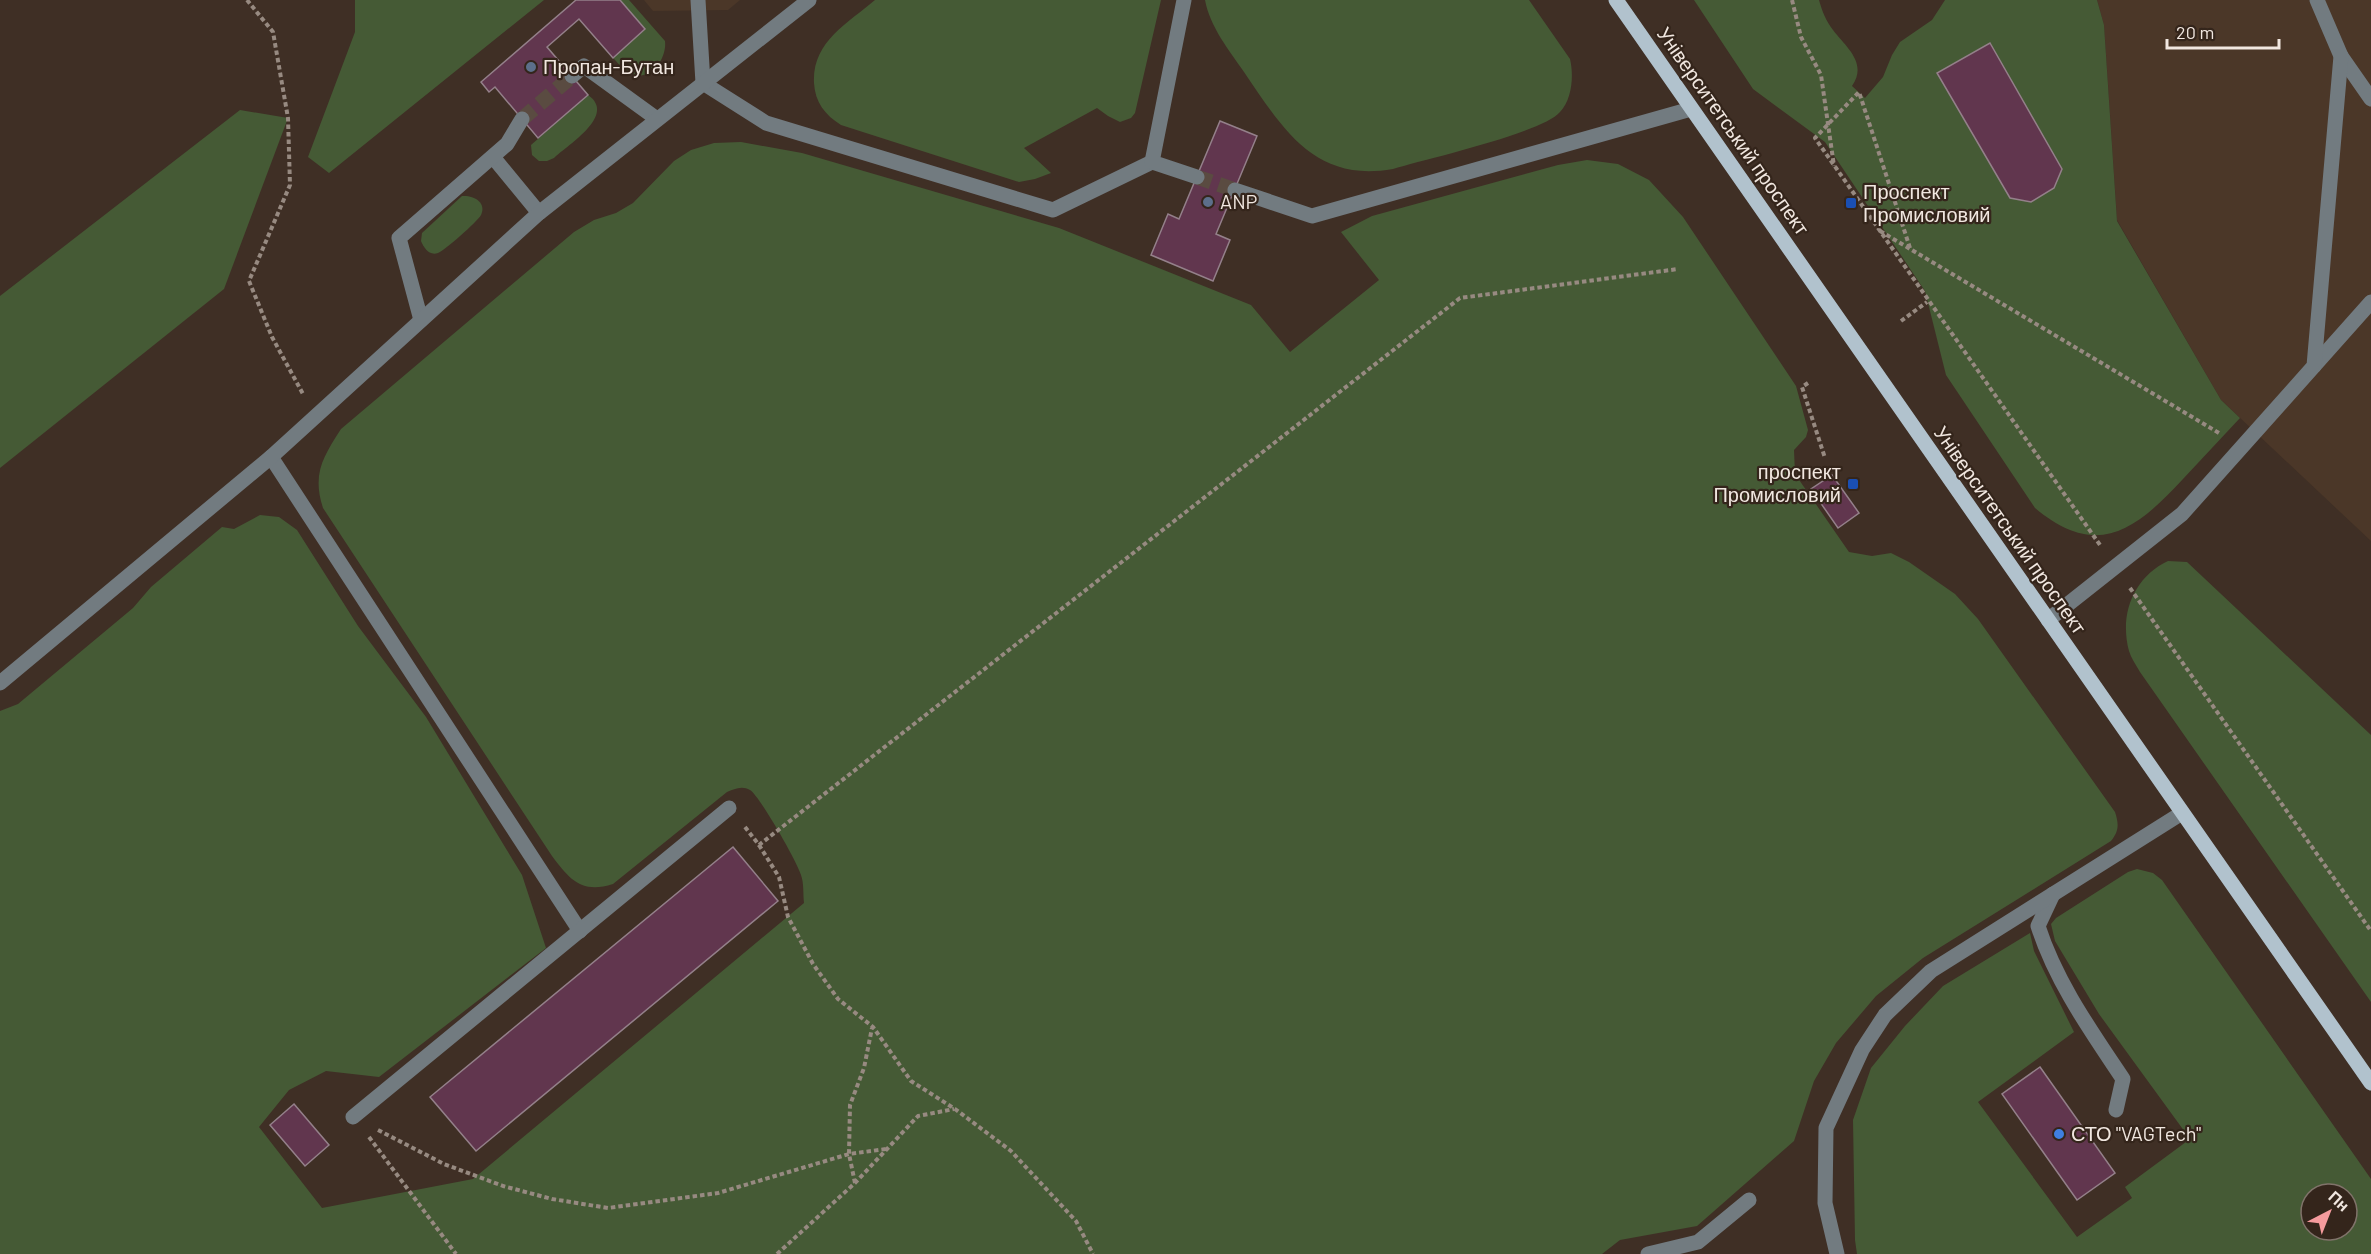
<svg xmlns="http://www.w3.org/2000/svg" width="2371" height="1254" viewBox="0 0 2371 1254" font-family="Barlow,sans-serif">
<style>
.built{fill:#4b3728}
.green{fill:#455a35;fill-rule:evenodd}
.building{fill:#61364e;stroke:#94808a;stroke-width:1.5}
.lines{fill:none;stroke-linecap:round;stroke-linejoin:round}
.minor-tunnel{stroke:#5a4b41;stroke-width:15;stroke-dasharray:15 8;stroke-linecap:butt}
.path{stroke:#978a81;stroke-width:4;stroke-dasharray:4.5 3;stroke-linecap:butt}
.minor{stroke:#727b80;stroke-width:15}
.major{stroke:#b1c2cd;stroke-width:15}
.service-dot{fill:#5c6f8a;stroke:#34251b;stroke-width:2}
.transit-dot{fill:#1a4fb4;stroke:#34251b;stroke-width:2}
.shop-dot{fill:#3f7fe0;stroke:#34251b;stroke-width:2}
.labels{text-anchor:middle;stroke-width:4.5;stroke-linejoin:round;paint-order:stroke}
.poi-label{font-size:20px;fill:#f1e7e0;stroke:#34251b;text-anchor:start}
.street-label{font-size:20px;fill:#f1e7e0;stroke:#34251b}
</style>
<rect width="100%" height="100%" fill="#3f2f25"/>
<g class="built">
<polygon points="644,0 740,0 728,10 653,11"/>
<polygon points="2097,0 2371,0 2371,541 2221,400 2117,220 2104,25"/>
</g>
<g class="green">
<polygon points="355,0 544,0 329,173 308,157 355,32"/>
<path d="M620,0H629L665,41C667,56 654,79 635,75C626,73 619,64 613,58L645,29Z"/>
<path d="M875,0H1161L1135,113L1131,118L1120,122L1108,116L1097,108L1024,148L1051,173L1035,179L1019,182L841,125C825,115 815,102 814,83C812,42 847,24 875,0Z"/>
<path d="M1205,0H1529L1570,59C1574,76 1572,99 1560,112C1542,133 1426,159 1393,169C1314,183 1283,129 1244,72C1229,50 1210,27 1205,0Z"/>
<path d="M1694,0H1819C1822,11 1826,21 1833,30C1846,47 1868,63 1852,86L1865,98L1883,77L1892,55L1900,42L1932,20L1945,0H2097L2104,25L2117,221L2221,400L2240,418C2221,438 2202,459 2183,479C2136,530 2097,560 2035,508L1946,375L1925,291L1825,142L1753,89Z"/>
<path d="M588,95C617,115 569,144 554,158L547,161H539L532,155L531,145Z"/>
<polygon points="240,110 288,118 224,289 0,468 0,296"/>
<path d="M741,142L802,153L1059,228L1251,305L1290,352L1379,280L1341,232L1372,216L1558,165L1587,160L1618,164L1649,180L1683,217L1796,386L1808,430L1806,437L1794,450L1795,474L1849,552L1872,556L1891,553L1909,562L1955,594L1978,619L2115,812C2119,824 2119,831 2111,841L1923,958L1876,996L1836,1043L1814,1081L1794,1141L1697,1226L1620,1240L1602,1254H0V711L18,704L133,608L151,587L222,527L234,529L260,515L279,517L297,530L358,626L426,717L522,875L546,948L379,1077L326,1071L289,1090L259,1127L322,1208L473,1179L804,903C803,894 804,883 801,875C798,863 759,795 750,790C742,785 734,789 727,792L613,884C582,894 570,880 552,856L323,508C312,474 323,457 341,429L574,232L594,220L616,213L633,203L674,161L691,150L714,143Z"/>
<path d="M462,196C473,195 487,202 481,215C478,221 444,251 438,253C429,256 424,248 421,241L422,233Z"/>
<path d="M2168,561L2187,562L2371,735V1002L2140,672C2136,665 2131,658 2129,651C2119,614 2134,577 2168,561Z"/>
<path d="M2137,869L2153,873L2162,880L2371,1179V1254H1857L1855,1240L1853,1120L1871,1068L1905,1026L1943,986L2030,933L2034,951L2074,1032L1978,1102L2077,1237L2132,1198L2125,1187L2190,1139L2099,1014L2055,941L2051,924L2056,918L2128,872ZM2311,1194H2347V1230H2311Z"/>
</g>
<g class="building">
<polygon points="576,0 620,0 645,29 613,58 579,19 547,47 588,95 538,138 495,87 489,92 481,82"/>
<polygon points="1990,43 2062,169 2054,188 2031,202 2010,198 1937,73"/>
<polygon points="1220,121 1257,136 1216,234 1230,240 1213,281 1151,255 1168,214 1179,219"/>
<polygon points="1832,475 1859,513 1838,528 1811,489"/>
<polygon points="733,847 778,901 476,1151 430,1097"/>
<polygon points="2040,1067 2115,1173 2077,1200 2002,1094"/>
<polygon points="294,1104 329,1145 305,1166 270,1125"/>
</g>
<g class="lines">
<g class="minor-tunnel">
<polyline points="522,119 572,76"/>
<polyline points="1197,177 1235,190"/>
</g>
<g class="path">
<polyline points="247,0 273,32 288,118 290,185 249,281 272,337 303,394"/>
<polyline points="1792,0 1801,37 1821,75 1834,166"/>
<polyline points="1880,231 2219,433"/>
<polyline points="1910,248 1859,92 1815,138 2100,545"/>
<polyline points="1901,321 1927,302"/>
<polyline points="1808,383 1802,387 1825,458"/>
<polyline points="2130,588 2371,931"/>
<polyline points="745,827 759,845 1460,298 1678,269"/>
<polyline points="759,845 779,877 788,917 813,964 838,999 873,1027 911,1081 955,1109 1011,1151 1076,1221 1093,1254"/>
<polyline points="378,1130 444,1164 503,1186 552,1199 608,1208 718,1193 849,1154 886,1149"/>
<polyline points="369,1137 456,1254"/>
<polyline points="855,1183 849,1154 850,1105 864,1068 872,1028"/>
<polyline points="777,1254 855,1183 918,1116 954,1109"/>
</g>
<g class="minor">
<polyline points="698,0 703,83 766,123 1053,210 1152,162"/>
<polyline points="1184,0 1152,162 1197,177"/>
<polyline points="2341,56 2371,99"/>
<polyline points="572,76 584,66 657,119"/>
<polyline points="493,157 539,213"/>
<polyline points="1235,190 1312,216 1691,109"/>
<polyline points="421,320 399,238 507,144 522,119"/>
<polyline points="2314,366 2371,302"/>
<polyline points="271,457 580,931"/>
<polyline points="2048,620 2182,514 2314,366 2341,56 2317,0"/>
<polyline points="0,683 271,457 539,213 809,0"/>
<path d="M2053,894L2038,926C2056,982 2091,1031 2123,1079L2116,1110"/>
<polyline points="353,1117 729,808"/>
<polyline points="1648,1254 1698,1242 1749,1200"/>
<polyline points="1837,1254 1825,1203 1826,1128 1862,1050 1885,1015 1931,971 2182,813"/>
</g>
<polyline class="major" points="1616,0 2371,1083"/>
</g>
<g class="service-dot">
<circle cx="531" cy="67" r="6"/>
<circle cx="1208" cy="202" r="6"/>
</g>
<g class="transit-dot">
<rect x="1845" y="197" width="12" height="12" rx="3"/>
<rect x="1847" y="478" width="12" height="12" rx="3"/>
</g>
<circle class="shop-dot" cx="2059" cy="1134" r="6"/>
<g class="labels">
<g class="poi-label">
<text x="543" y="74">Пропан-Бутан</text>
<text x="1863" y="199">Проспект<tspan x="1863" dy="23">Промисловий</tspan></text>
<text x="1220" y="209">ANP</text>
<text x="1841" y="479" text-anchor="end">проспект<tspan x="1841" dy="23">Промисловий</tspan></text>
<text x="2071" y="1141">СТО "VAGTech"</text>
</g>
<g class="street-label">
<text transform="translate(1733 131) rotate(55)" y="7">Університетський проспект</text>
<text transform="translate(2010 530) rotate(55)" y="7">Університетський проспект</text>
</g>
</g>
<g transform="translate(2329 1212) rotate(42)"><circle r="28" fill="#34251b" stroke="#80736a" stroke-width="1.5"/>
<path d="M0-4.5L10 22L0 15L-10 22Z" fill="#f59b9d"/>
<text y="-9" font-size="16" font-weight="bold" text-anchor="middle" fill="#f1e7e0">Пн</text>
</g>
<path d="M2167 39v9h112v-9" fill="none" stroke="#f1e7e0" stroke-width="3"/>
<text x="2176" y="39" font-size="18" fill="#f1e7e0" stroke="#34251b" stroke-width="4.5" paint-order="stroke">20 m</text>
</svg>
